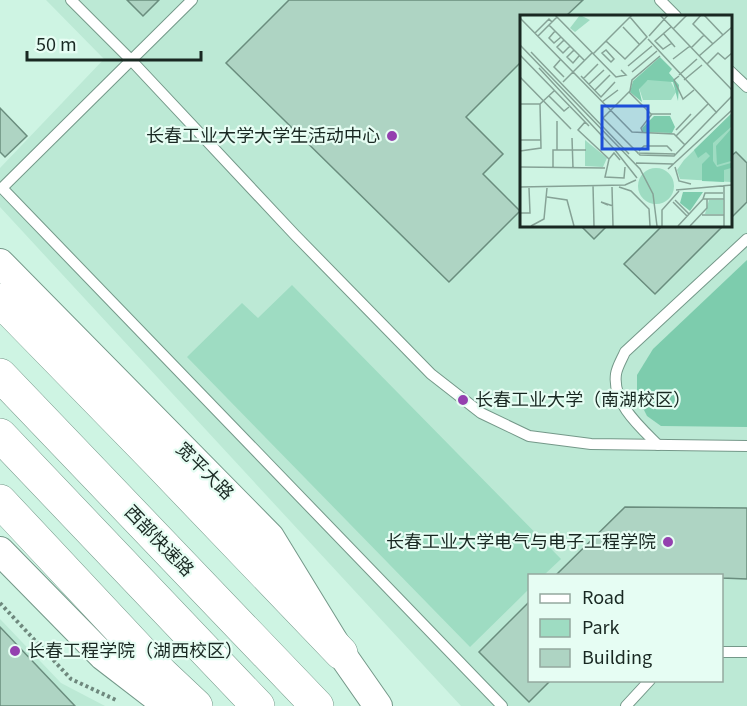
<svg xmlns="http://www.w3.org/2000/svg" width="747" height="706" viewBox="0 0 747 706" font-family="Georgia,'Noto Sans SC',serif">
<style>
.built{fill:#bce9d5;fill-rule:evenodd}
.green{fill:#9edcc2}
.forest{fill:#7dccad}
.building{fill:#aed4c3;stroke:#6a8d7e;stroke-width:1.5}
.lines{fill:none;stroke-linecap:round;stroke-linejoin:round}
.service-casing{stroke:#749889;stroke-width:12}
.secondary-casing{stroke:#749889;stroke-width:30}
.trunk-casing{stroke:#749889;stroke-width:34}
.path{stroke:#6e887d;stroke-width:4;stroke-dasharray:3 3;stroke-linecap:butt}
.service{stroke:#fff;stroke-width:10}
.secondary{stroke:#fff;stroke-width:28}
.trunk{stroke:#fff;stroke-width:33}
.poi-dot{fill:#9440af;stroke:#e6fdf3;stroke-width:2}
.labels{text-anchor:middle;stroke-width:4.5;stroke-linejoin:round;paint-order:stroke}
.poi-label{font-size:18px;fill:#192822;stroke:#e6fdf3;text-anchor:end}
.street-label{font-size:18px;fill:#192822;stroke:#e6fdf3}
.inset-road{fill:none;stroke:#86a296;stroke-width:1.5}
.view{fill:#1d4ed8;fill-opacity:0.15;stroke:#1d4ed8;stroke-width:3}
.inset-edge{fill:none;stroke:#192822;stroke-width:3}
</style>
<rect width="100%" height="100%" fill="#cef4e3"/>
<g class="built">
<path d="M46,0H747V706H461L0,207V168L104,59ZM522,16H730V225H522ZM530,576H722V680H530Z"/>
<polygon points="0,619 61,683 105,706 0,706"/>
</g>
<polygon class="green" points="292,285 561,559 544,575 530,576 529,589 470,647 187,357 242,303 258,318"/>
<polygon class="forest" points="747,260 747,427 661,426 647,416 637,396 637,375 653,349"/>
<g class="building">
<polygon points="127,0 159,0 143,16"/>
<polygon points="289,0 583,0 566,16 522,16 522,61 466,117 503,154 483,174 520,211 449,282 226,63"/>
<polygon points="0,108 27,136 5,157 0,152"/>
<polygon points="736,152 747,163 747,202 730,219 730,157"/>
<polygon points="580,225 608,225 594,239"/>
<polygon points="663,225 724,225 655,294 624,264"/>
<polygon points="625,507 747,508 747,579 722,578 722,576 555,576"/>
<polygon points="530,601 530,680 551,680 529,702 479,652"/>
<polygon points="0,627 75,706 0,706"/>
</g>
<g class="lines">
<defs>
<g id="service">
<polyline points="71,0 131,60 295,235 431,374 481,413 529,436 591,444 747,446"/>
<polyline points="192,0 2,188 502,706"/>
<polyline points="660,0 676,16"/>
<polyline points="730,71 747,87"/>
<path d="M658,445C640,427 612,403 616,374C617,367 622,359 625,352L747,239"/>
<polyline points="722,652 747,652"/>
<polyline points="626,706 650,680"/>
</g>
<g id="secondary">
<polyline points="0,263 270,537 341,653 378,706"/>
<polyline points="0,551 103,656 168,706"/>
</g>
<g id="trunk">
<polyline points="0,300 158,462 341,653"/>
<polyline points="0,375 317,706"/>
<polyline points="0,435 258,706"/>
<polyline points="0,501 162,674 196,706"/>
</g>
</defs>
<use href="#service" class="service-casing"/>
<use href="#secondary" class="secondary-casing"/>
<use href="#trunk" class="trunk-casing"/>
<polyline class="path" points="0,603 71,679 116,700"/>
<use href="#service" class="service"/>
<use href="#secondary" class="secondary"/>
<use href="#trunk" class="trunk"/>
</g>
<g class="poi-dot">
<circle cx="392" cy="136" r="6"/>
<circle cx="463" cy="400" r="6"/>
<circle cx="668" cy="542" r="6"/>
<circle cx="15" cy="651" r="6"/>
</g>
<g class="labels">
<g class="poi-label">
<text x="380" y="142">长春工业大学大学生活动中心</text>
<text x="475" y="406" text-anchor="start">长春工业大学（南湖校区）</text>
<text x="656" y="548">长春工业大学电气与电子工程学院</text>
<text x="27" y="657" text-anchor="start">长春工程学院（湖西校区）</text>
</g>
<g class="street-label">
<text transform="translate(205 471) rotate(45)" y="6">宽平大路</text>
<text transform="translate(159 541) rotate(46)" y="6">西部快速路</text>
</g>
</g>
<g transform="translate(520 15)">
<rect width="212" height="212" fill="#cef4e3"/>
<path d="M60,0L70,5L55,17L50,13ZM128,65H150L156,77L151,85H123L119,73ZM211,99V167L160,164L157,155L164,145ZM65,125L87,143L83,152L65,151ZM118 171a18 18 0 1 1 36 0a18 18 0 1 1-36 0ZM189,185H203V199H185Z" fill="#9edcc2"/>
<path d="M140,42L152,54L149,58L159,70L158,86L153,67L128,65L119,74L122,87L110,77L113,66ZM211,99V112L193,128V146L197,152L211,148V153L204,155V167L182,166V149L190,141L186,137L178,143L174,135ZM134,101H150L155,112L152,118L123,117L122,113ZM211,114V146L197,150L196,131ZM163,177H183L170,196L160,188Z" fill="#7dccad"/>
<path class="inset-road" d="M35,0L96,62L106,60L101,55M140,0L212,75M181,0L173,9L193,29M184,0L203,20M0,3L112,117L154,119L165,130M29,10L65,46M103,12L120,30M151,12L135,26L143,34L152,28M153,14L167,0M35,16L29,23L34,28L41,22M15,18L29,4L32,7M143,18L155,32M18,21L37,2M129,21L148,0M128,24L197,98M44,25L37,32L43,38L50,31M86,26L105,44L127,22L110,2M0,30L120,154L133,179L137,211M171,33L184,20M54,35L47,42L53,48L59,41M86,35L94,44L91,47L82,38ZM11,37L109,139M73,39L112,0M0,40L69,111M140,41L112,65L110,76L83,103L120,140L154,141L212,81M179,41L212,12M41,44L34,52L44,62M153,44L170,31M187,49L198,38L205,44L212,38M108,51L132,31M19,53L96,136M112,57L137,36M159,60L177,44M61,61L81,82L95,67M159,61L154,65L163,84L174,75M0,62L51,114M63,64L78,49M164,65L182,50M43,67L72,38M69,69L84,55M75,75L90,60M109,77L131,99H151M29,81L44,96L49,92M82,87L98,75M0,89H20L34,76M37,106V135M65,107L58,115L89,144M156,115L171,99M123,118L121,113L132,99M156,121L188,89M52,123L53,153M0,125H21M95,135L117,163M0,136L21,133L20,89M119,136L124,131H147L152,136M117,138L155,139M100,145L94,138L89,144L85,162L104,163L105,152M116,148L153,149M0,152L85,153M155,152L159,166L171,169M33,153V135H66M148,154L212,95M73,170L74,211M204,170V211M0,172L105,170L116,165M92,172L93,211M99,172L111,176L129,194L130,211M156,175L212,170M27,182L47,185L54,211M183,184L185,178H203M155,185L169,199M153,187L167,201M88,190L81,187L93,191M0,198H10L9,173M182,200H204M11,211L24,204L27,173M142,211V195L159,176M158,211L183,184H204M170,211L187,193V184"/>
<path class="view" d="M82,91H128V134H82Z"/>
<rect width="212" height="212" class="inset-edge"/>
</g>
<rect x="528" y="574" width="195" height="108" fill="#e6fdf3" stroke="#94a89f" stroke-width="1.5"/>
<rect x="540" y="594" width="30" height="9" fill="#ffffff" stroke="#94a89f" stroke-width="1.5"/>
<text x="582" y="604" font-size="18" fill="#192822">Road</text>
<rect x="540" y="619" width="30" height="18" fill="#9edcc2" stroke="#94a89f" stroke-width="1.5"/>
<text x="582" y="634" font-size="18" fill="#192822">Park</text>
<rect x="540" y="649" width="30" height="18" fill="#aed4c3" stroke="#94a89f" stroke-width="1.5"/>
<text x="582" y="664" font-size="18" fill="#192822">Building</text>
<path d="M27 51v9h174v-9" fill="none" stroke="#192822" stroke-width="3"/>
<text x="36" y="51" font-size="18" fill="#192822" stroke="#e6fdf3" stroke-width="4.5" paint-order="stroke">50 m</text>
</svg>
